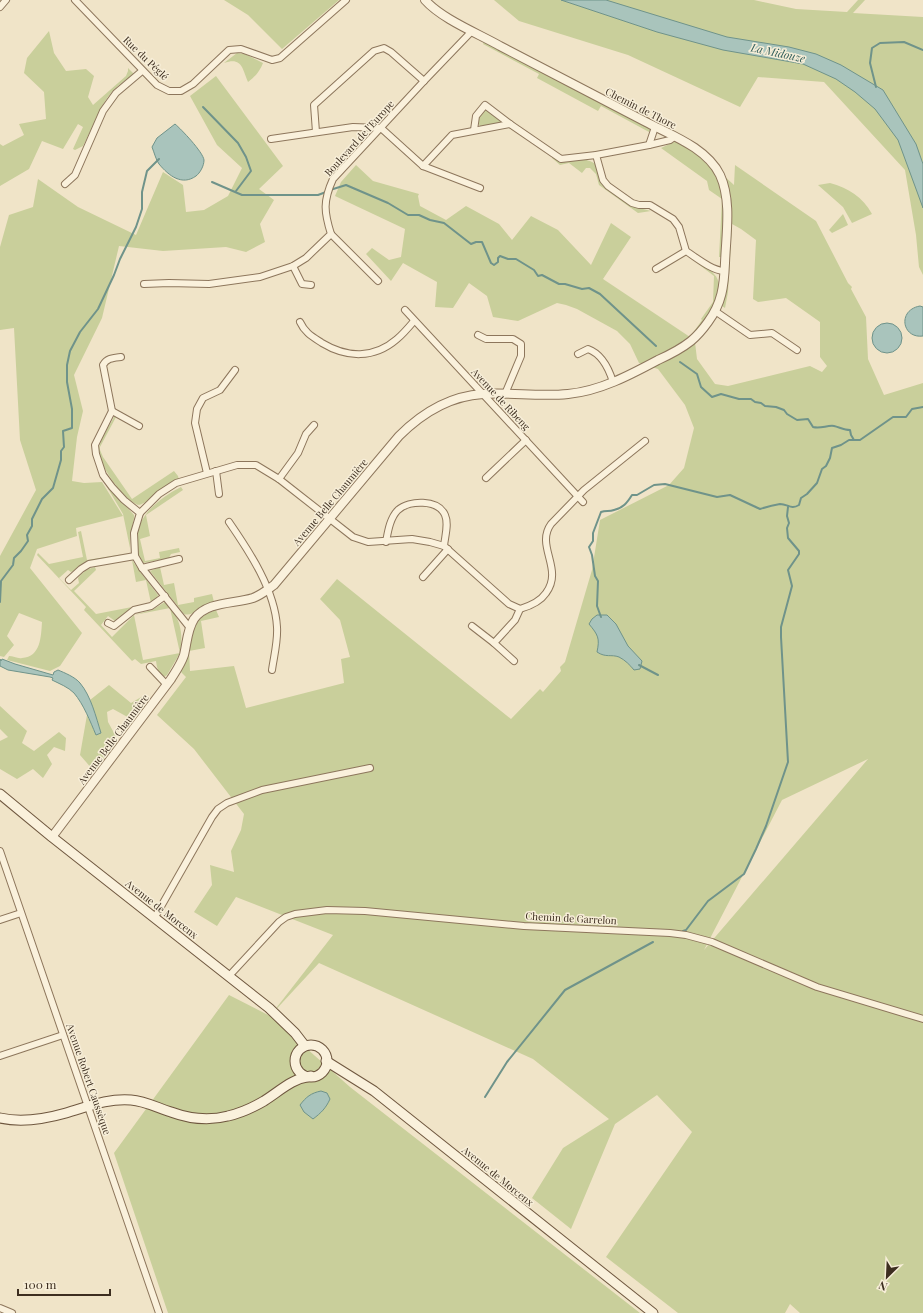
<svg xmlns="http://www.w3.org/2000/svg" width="923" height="1313" viewBox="0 0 923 1313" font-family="'Playfair Display',serif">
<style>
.green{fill:#c9cf9b;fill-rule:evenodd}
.water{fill:#a9c4bc;stroke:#6f938a}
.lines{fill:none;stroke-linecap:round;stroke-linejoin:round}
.stream{stroke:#6f938a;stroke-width:2}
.minor-casing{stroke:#8d765c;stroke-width:8}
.tertiary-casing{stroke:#8d765c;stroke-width:10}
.secondary-casing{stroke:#6f573f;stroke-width:11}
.minor{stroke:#faf1dc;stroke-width:6}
.tertiary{stroke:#faf1dc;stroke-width:8}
.secondary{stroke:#faf1dc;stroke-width:9}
.labels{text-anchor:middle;stroke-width:3;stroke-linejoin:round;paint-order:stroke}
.street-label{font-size:10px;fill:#3d2e20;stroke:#f7eed8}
.water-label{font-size:11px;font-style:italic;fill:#2f5d5a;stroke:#f7eed8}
</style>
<rect width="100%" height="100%" fill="#f0e4c8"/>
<g class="green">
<polygon points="224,0 339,0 282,49 248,15"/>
<polygon points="494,0 754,0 796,9 847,12 858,0 865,0 853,13 923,17 923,275 919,267 916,235 905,170 824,82 758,77 740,107 628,55 519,21"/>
<path d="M49,31L54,53L66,71L86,69L94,76L88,97L93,105L126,76L128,71V68L134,74L133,76C102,91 98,119 83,146L75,150L73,149L83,127L78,124L63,149L42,141L29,169L0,186V144L3,146L24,135L19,124L46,119L44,92L24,73L27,58Z"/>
<polygon points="485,40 651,129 649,132 601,106 598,111 537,78 539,74 483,44"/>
<path d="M237,53L245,54L263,63C260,71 255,77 248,82C242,68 242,57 224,63Z"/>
<path d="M216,76L283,166L259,189L274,200L260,224L265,242L246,252L226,247L163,251L119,246L102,318L74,375L83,411L77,437L72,481L84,483L102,482L123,516L76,528L77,536L37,549L30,568L82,633L60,666L50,671L7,660L9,656C13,656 18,659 22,658C41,657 41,636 42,622L19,613L7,636L14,645L4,657L0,656V556L36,490L20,440L14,328L0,330V247L9,215L33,207L38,179L78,207L136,235L163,172L183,185L186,212L204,210L228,196L242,168L217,145L190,96Z"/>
<polygon points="485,109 490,111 501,119 501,123 480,126 477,122 478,115"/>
<path d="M676,141C690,150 705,158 715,172C729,192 723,234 721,257H719L722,199L709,190L707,181L661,148Z"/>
<path d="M553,157L560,162C575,162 582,155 597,165L599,179L604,187L631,206L651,211L638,213L599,185L596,174L590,168H586L582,173L569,163L560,165L552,158Z"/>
<path d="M356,165L373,181L419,194L418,196L420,206L446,220L466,206L499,224L512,240L531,216L558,230L591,265L611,223L631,237L603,279L690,337L702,320L701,319L713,302L714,276L693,260L694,259C701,263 709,268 714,274C730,290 703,321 694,334L697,359L715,384L728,386L810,366L822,372L827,366L820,357V322L786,298L758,302L753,299L756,240L741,229L732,224L728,292L725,308L722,306L726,292L728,202L722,174L734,185L735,165L816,221L848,283L852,287L851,289L866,317L868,359L884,395L923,383V1313H800L790,1304L785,1313H678L606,1257L692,1132L657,1095L615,1124L571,1229L532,1198L563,1148L609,1119L533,1059L319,963L270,1016L350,1087L640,1313H168L114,1153L229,995L270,1016L333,935L236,897L217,926L194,912L212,885L210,865L234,872L231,851L241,830L244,814L194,749L157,715L186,677L181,672C184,665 187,659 189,651C195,630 192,618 216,610L219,617L201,621L205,648L189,651L190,671L234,666L246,708L344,683L341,659L350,657L340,620L320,599L337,579L511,719L540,689L543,692L561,671L560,667L565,662L592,570L600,520L669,485L684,468L694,428L685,405L658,369L639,363L630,344L617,331L577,309L566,305L557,303L518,321L493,317L487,296L469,283L453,308L435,307L437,282L403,263L391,281L366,254L372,248L389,260L401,257L405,229L335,196L341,182ZM868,759L704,950L782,800Z"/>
<path d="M830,183C848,188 863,197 872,214L852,223L843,207L818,185Z"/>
<polygon points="843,214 848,225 832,233 829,230"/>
<path d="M114,417H116L100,447V450L103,457L132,499L174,471L178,476L179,480L168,485L144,503C141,504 139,506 136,504C123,498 99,466 99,451C99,440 109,427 114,417Z"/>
<polygon points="100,475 111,490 134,515 134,518 130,537 130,548 123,514"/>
<path d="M181,487L183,490L146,515L150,536L140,539L145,561L160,558L159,552L179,548L180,552L171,554L169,558L143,563C122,529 153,501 181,487Z"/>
<path d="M81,531L87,560L130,553L88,561L73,571L71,572L68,570L59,578L71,590L79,583L78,578C83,572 87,569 95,567L96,570L74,591L96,614L132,607L119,620L115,621L108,616L101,625L112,637L134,615L143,660L180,653L167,675L164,677C158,673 157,668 156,661L141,664L135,659L132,661L84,610L86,607L37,555L38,553L49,564L83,557L78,532Z"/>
<polygon points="132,560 141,573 158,595 157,598 151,603 146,580 136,582"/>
<path d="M160,567L164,585L174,583L178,605L194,602V598L212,594L214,602C211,603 207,604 205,605C198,608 192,617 184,614L150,571Z"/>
<path d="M165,602C180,616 184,633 180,653L170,608L134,615L152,610Z"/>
<polygon points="109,685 131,703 143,696 145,708 133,720 113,709 107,712 108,722 119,742 93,770 80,755 87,715 96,735 101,733 95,714 90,700"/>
<polygon points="0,706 27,731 22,743 34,751 59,732 66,738 65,751 54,747 47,755 52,764 43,778 33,769 17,779 0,769 0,741 8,737 0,729"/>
</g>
<g class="water">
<polygon points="561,0 606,0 727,37 789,47 816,54 841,65 883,90 916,144 923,164 923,208 898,140 875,109 855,92 836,79 803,64 723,50 657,32"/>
<path d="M175,124C181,129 203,152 204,160C204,166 200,173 196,176C182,186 169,176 159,164C156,160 154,152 152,147L157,138Z"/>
<path d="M920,306L923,307V336C902,339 897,310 920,306Z"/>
<circle cx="887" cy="338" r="15"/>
<path d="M597,615H607L616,624L628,646L642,661L640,669L634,670C630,665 625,660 619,657C611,654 606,658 597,652C600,638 598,635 589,624L592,619Z"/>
<path d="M0,659L1,661L2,659L15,664L53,675L54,672L58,670C65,673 75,677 80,683C91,696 96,717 101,733L96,735C90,721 84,705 74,693C68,687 60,684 52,680L53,678L50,677L8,670L0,666Z"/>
<path d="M321,1091L327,1093L330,1099C326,1108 321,1113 313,1119L304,1112L300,1105C306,1097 311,1093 321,1091Z"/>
</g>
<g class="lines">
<g class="stream">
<polyline points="876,87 870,63 872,48 880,43 904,42 923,50"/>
<polyline points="203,107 238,143 246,157 251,171 236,191"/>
<polyline points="212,182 242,195 318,195 326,192"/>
<polyline points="330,190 346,185 388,203 408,215 419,215 430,220 444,223 471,244 476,242 482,242 491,263 494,265 498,262 498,258 500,256 508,259 516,259 534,270 538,276 542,275 559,284 565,284 582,289 589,288 600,294 656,346"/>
<path d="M680,362L697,374L701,387L712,397L721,394L739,399H751L755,402L761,403L765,406L776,407L784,410L787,414L797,420L808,419L813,427C821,429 827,425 834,426C839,427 844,430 850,430L851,435L854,440"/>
<polyline points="0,602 1,581 13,565 14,558 21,551 28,541 27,535 32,526 32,519 42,499 53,488 61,460 61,451 64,447 63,431 72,428 72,409 67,382 67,365 70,351 80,332 98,309 114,275 120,259 136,227 142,209 142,192 147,171 159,159"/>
<path d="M601,617L597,606L598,581L595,576L592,555L589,547L593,541V533L601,512C606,510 609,512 614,510C623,508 627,503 632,495H637L654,485L665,484L717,497L730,495L760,509C766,507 773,505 780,504C788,504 791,510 799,505L801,498L807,494L817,483L822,469L826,466L830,458L832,448L841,445L849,440H860L893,417H906L912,409L923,407"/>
<polyline points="639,665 658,675"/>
<polyline points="683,931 686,930 708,901 744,874 756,849 766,826 788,762 781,637 781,627 792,586 788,570 799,554 799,551 788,538 787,528 789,523 787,516 788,507"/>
<polyline points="485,1097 507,1062 565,990 653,942"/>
</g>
<defs>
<g id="minor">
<polyline points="75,0 157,85 169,91 181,91 193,84 229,50 241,49 272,60 280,58 346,0"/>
<polyline points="0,7 6,0"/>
<polyline points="474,130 476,116 485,105 510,124"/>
<polyline points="316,132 314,105 374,51 384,48 391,52 424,81"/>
<polyline points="271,139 353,127 381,128 423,166 480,188"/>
<polyline points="649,145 655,127"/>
<path d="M596,155L603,180L608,186L632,203L639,205H650L673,219L679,227L686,251C697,258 711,270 724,271"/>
<polyline points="423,166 452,135 510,124 561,159 596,155 649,145 670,140 674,137"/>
<polyline points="65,184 75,175 103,111 116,93 142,71"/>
<polyline points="331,234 378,281"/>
<polyline points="293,266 302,284 311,285"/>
<polyline points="656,269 686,251"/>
<path d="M144,284L169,283L209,284L260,277L293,266L306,258L331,234C324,212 323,201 333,179L424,81L472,31"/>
<polyline points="405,310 583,502"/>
<polyline points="715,311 750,335 772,333 797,350"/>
<path d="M300,322C305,333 313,337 322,343C347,358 374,359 397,339C403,334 409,327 414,321"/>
<polyline points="478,335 486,339 513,339 521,344 521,356 505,394"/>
<path d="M578,354L588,349C602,354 609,369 613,382"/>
<path d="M121,357C113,358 107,358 103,365L112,411L95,445L96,454L103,475L112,487L124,500L140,513L134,533L135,556L142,568L190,628"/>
<polyline points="112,411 139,426"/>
<polyline points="216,471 219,494"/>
<polyline points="207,473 195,423 197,409 203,398 220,390 235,370"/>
<polyline points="486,478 526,440"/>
<polyline points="279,479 298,453 306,434 314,425"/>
<path d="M140,513L159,494L176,483L237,465H256L279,479L353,537L368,542L412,539L430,542L444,546L509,604L520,609C530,606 540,602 546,593C564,569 535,546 551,524L584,490L645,441"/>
<path d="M229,522C249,551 275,590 277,627C278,641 274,656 272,670"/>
<path d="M386,542C388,531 390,518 398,510C409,500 438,499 445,515C449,524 445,536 444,546"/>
<polyline points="142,568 179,559"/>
<polyline points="423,577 448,549"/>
<polyline points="69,580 81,569 89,564 135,556"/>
<polyline points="108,623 114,626 134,610 151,606 165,596"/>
<polyline points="472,626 494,643"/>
<polyline points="514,661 494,643 515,620 520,609"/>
<polyline points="150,667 167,685"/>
<polyline points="0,851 159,1313"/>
<polyline points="155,917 212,817 218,809 227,803 262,790 370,768"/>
<polyline points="0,920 21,913"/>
<polyline points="229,976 279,922 286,917 295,914 327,910 365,911 524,926 670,933 686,935 712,942 817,987 923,1019"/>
<polyline points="0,1056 63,1035"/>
<polyline points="0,1308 12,1313"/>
</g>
<path id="tertiary" d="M52,837L171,679C176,671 181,664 184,655C187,643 187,630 194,619C207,601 234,604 253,598C261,595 267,590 274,585L399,436C422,413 449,396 483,394C511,392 539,397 568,394C600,391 630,375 658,360C669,355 681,349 691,341C697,336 703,329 708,322C722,303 724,286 725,263C726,235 732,201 720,175C707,148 671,135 646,122C597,97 549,71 500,46C477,33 442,19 425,0"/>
<g id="secondary">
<polyline points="0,794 52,837 269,1008 295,1033 305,1046"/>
<circle cx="311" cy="1061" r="16"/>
<polyline points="326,1061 374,1091 653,1313"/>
<path d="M0,1118C22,1123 45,1119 66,1113C87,1107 108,1098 131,1100C145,1101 158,1108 171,1112C190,1119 209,1121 228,1116C241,1113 252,1108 264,1101C280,1091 291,1079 311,1076"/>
</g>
</defs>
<use href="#minor" class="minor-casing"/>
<use href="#tertiary" class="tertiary-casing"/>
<use href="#secondary" class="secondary-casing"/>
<use href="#minor" class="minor"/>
<use href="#tertiary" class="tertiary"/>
<use href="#secondary" class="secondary"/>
</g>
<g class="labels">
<g class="street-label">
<text transform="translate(146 58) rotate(44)" y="4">Rue du Péglé</text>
<text transform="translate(641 108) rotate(27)" y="4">Chemin de Thore</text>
<text transform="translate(359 138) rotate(-48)" y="4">Boulevard de l'Europe</text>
<text transform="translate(501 399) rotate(47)" y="4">Avenue de Ribeng</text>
<text transform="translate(330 502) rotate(-50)" y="4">Avenue Belle Chaumière</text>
<text transform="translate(113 739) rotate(-53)" y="4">Avenue Belle Chaumière</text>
<text transform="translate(162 909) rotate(38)" y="4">Avenue de Morcenx</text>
<text transform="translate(571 918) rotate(3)" y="4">Chemin de Garrelon</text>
<text transform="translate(89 1079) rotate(71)" y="4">Avenue Robert Caussèque</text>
<text transform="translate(498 1176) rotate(39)" y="4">Avenue de Morcenx</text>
</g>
<g class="water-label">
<text transform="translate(778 53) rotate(12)" y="4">La Midouze</text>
</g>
</g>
<g transform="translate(887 1277) rotate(204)" stroke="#f7eed8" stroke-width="3" paint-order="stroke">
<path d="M0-3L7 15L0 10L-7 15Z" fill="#3d2e20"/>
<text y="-6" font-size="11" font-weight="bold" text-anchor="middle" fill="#3d2e20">N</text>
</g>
<path d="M18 1289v6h92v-6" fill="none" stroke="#3d2e20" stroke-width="2"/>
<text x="24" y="1289" font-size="12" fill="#3d2e20" stroke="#f7eed8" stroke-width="3" paint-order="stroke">100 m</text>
</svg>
